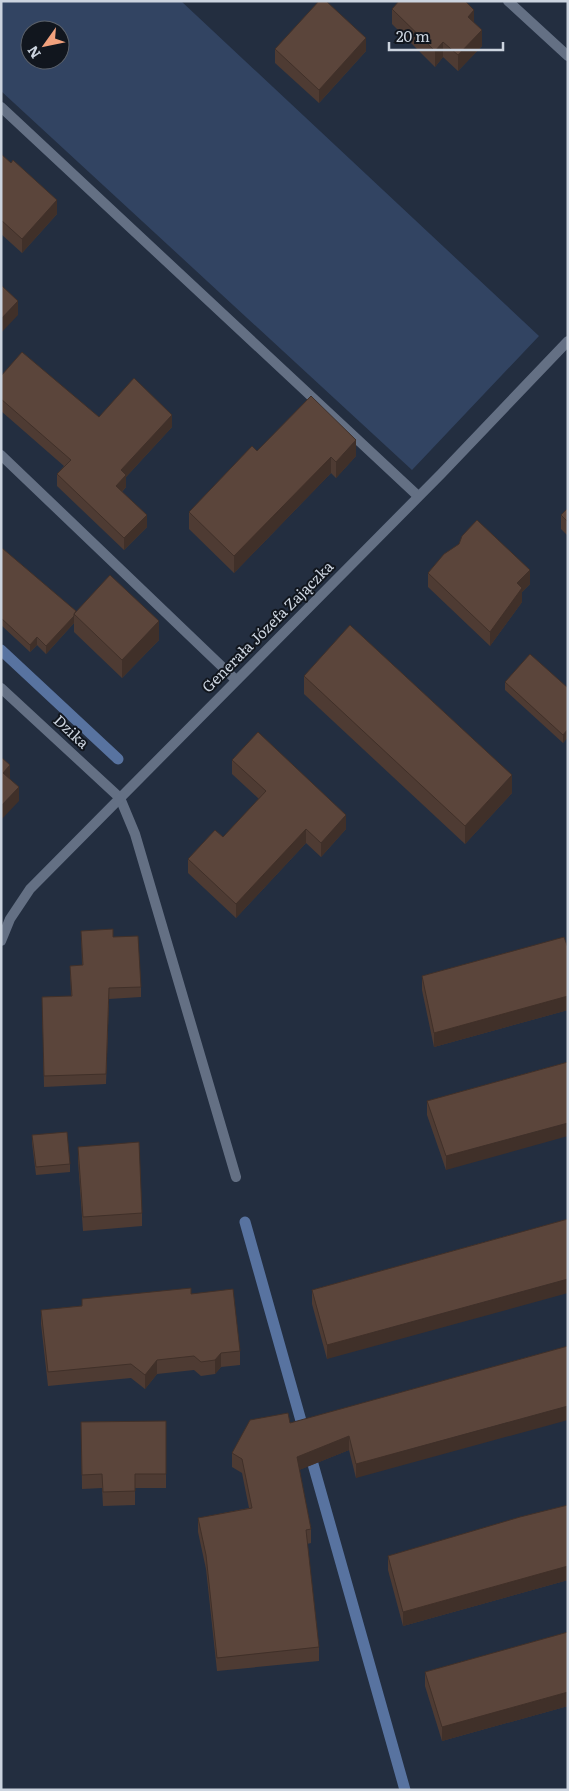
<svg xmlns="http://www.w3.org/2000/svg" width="569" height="1791" viewBox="0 0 569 1791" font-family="Literata,serif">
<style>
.green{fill:#324462;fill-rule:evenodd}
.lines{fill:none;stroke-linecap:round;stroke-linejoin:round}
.stream{stroke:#5873a0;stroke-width:11}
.service{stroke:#647084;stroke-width:10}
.minor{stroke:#647084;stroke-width:10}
.wall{fill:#4e3b33}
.shaded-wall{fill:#403029}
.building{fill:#5b453b;stroke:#403029}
.labels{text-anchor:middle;stroke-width:4;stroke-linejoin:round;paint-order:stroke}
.street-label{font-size:15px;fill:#ccd4df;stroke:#11161e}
</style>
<rect width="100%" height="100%" fill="#232e40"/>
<path class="green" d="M1,1H181L539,336L412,470L1,91ZM30,30H60V60H30Z"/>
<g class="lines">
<g class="stream">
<polyline points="1,650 118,759"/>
<polyline points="245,1222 305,1435"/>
<polyline points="309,1450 405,1790"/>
</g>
<g class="service">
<polyline points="1,107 418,496"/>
<polyline points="1,455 236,680"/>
<polyline points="120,798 135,834 236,1177"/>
</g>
<g class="minor">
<polyline points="508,1 568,56"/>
<polyline points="1,688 120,798"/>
<polyline points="1,941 10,919 30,889 441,474 568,341"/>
</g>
</g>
<g class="wall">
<polygon points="392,9 474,23 482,46 458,71 443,57 435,67 392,24"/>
<polygon points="275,49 366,51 319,103 275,63"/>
<polygon points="1,154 57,214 22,253 1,234"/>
<polygon points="1,376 99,417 172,427 126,477 126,487 122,492 147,527 124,550 57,486 57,474 64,466 1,411"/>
<polygon points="257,451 356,456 336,478 331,473 234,573 189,529 189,512"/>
<polygon points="568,508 568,536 561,529 561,515"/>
<polygon points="1,549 76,611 159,640 122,678 74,632 74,623 46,654 37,645 30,652 1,625"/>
<polygon points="428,573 530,584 522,592 522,602 490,646 428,587"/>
<polygon points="304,676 512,793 465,844 304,694"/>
<polygon points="505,682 568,688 568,737 563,743 505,690"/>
<polygon points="232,760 346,829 321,857 306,843 236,918 188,873 188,859 223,837 259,799 232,774"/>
<polygon points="81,931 113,937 141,987 141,997 109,999 106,1084 44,1087 42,997 71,996 70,966 82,965"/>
<polygon points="568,948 568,1010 434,1047 422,990 422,976"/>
<polygon points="568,1062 446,1170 427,1115 427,1101"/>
<polygon points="32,1135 70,1164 70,1172 36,1175 32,1143"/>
<polygon points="78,1147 142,1213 142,1226 83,1231 78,1161"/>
<polygon points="568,1219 327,1359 312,1304 312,1290"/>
<polygon points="191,1294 240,1351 240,1365 221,1367 215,1374 201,1376 194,1370 157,1374 145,1389 131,1378 48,1386 41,1324 41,1310"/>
<polygon points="568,1346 356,1478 349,1450 299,1470 311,1529 311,1543 307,1544 319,1647 319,1661 217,1671 206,1569 198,1532 198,1518 249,1508 242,1473 232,1467 232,1453"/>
<polygon points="166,1421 166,1488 135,1488 135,1505 103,1506 102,1488 82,1489 81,1422"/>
<polygon points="568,1505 568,1580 403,1626 388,1570 388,1556"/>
<polygon points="568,1632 568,1706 442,1741 425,1686 425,1672"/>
</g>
<g class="shaded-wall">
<polygon points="474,10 474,25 468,17"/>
<polygon points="482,30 482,46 458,71 458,55"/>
<polygon points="366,38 366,51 319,103 319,90"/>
<polygon points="443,42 443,57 435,67 435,51"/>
<polygon points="57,200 57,214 22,253 22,239"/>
<polygon points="18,301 18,315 1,333 1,319"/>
<polygon points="172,415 172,427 126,477 126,487 116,498 116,486 121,470"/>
<polygon points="356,440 356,456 336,478 336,462"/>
<polygon points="331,457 331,473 234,573 234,556"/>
<polygon points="147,515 147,527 124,550 124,538"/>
<polygon points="530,570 530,584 522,592 522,602 490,646 490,632 517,583"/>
<polygon points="74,616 74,623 46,654 46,646"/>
<polygon points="159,621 159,640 122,678 122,660"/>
<polygon points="37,637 37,645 30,652 30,645"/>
<polygon points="568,729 568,737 563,743 563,735"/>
<polygon points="10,765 10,778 3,787 3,773"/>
<polygon points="512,775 512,793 465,844 465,826"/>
<polygon points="19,787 19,801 1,820 1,806"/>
<polygon points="346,815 346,829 321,857 321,843"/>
<polygon points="306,829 306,843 236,918 236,904"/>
<polygon points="568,996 568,1010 434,1047 434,1033"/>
<polygon points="568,1123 568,1136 446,1170 446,1156"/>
<polygon points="568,1279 568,1293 327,1359 327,1345"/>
<polygon points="221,1353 221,1367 215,1374 215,1360"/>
<polygon points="157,1360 157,1374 145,1389 145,1375"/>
<polygon points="568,1406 568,1420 356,1478 356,1464"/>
<polygon points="349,1436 349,1450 297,1471 297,1457"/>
<polygon points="568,1566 568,1580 403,1626 403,1612"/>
<polygon points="568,1692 568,1706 442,1741 442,1727"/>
</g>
<g class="building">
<polygon points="319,1 326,1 366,38 319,90 275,49"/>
<polygon points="399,1 465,1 474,10 468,17 482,30 458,55 443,42 435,51 392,9"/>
<polygon points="1,154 11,163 13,160 57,200 22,239 1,220"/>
<polygon points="1,285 18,301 1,319"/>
<polygon points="22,352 99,417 134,378 172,415 121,470 126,475 116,486 147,515 124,538 57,474 71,460 1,399 1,376"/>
<polygon points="311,396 356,440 336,462 331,457 234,556 189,512 252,446 257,451"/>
<polygon points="568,508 568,522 561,515"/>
<polygon points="477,520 530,570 517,583 522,588 490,632 428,573 444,554 459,544 462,536"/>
<polygon points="2,548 76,611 74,614 74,616 46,646 37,637 30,645 1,618 1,549"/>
<polygon points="110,575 159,621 122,660 74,614"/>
<polygon points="350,625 512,775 465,826 304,676"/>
<polygon points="530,654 568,688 568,729 563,735 505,682"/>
<polygon points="258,732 346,815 321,843 306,829 236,904 188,859 215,830 223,837 266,791 232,760"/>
<polygon points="1,757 10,765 3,773 19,787 1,806"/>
<polygon points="113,929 113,937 138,936 141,987 109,988 106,1074 44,1076 42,997 72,996 70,966 83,965 81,931"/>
<polygon points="564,937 568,948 568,996 434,1033 422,976"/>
<polygon points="568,1062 568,1123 446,1156 427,1101"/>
<polygon points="67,1132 70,1164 36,1167 32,1135"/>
<polygon points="139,1142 142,1213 83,1217 78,1147"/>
<polygon points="568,1219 568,1279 327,1345 312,1290"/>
<polygon points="191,1288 191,1294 233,1289 240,1351 221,1353 215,1360 201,1362 194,1356 157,1360 145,1375 131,1364 48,1372 41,1310 82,1306 82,1299"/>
<polygon points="568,1346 568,1406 356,1464 349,1436 297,1457 311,1529 306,1530 319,1647 217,1658 206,1555 198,1518 252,1508 242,1459 232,1453 250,1420 288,1413 290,1423"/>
<polygon points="166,1421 166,1474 135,1474 135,1491 103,1492 102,1474 82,1475 81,1422"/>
<polygon points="568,1505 568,1566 403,1612 388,1556 520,1517"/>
<polygon points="568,1632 568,1692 442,1727 425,1672"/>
</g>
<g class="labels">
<g class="street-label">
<text transform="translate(268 627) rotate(-45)" y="5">Generała Józefa Zajączka</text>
<text transform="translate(71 732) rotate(43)" y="5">Dzika</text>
</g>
</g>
<rect width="569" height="1791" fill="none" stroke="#ccd4df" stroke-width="5"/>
<g transform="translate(45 45) rotate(237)"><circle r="24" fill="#11161e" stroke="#5c626b"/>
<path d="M0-4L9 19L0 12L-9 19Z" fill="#f1a17d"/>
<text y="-8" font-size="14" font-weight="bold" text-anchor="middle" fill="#ccd4df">N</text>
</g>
<path d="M389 42v8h114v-8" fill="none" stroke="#ccd4df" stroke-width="2.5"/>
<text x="396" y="42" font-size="15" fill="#ccd4df" stroke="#11161e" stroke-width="4" paint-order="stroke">20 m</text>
</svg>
